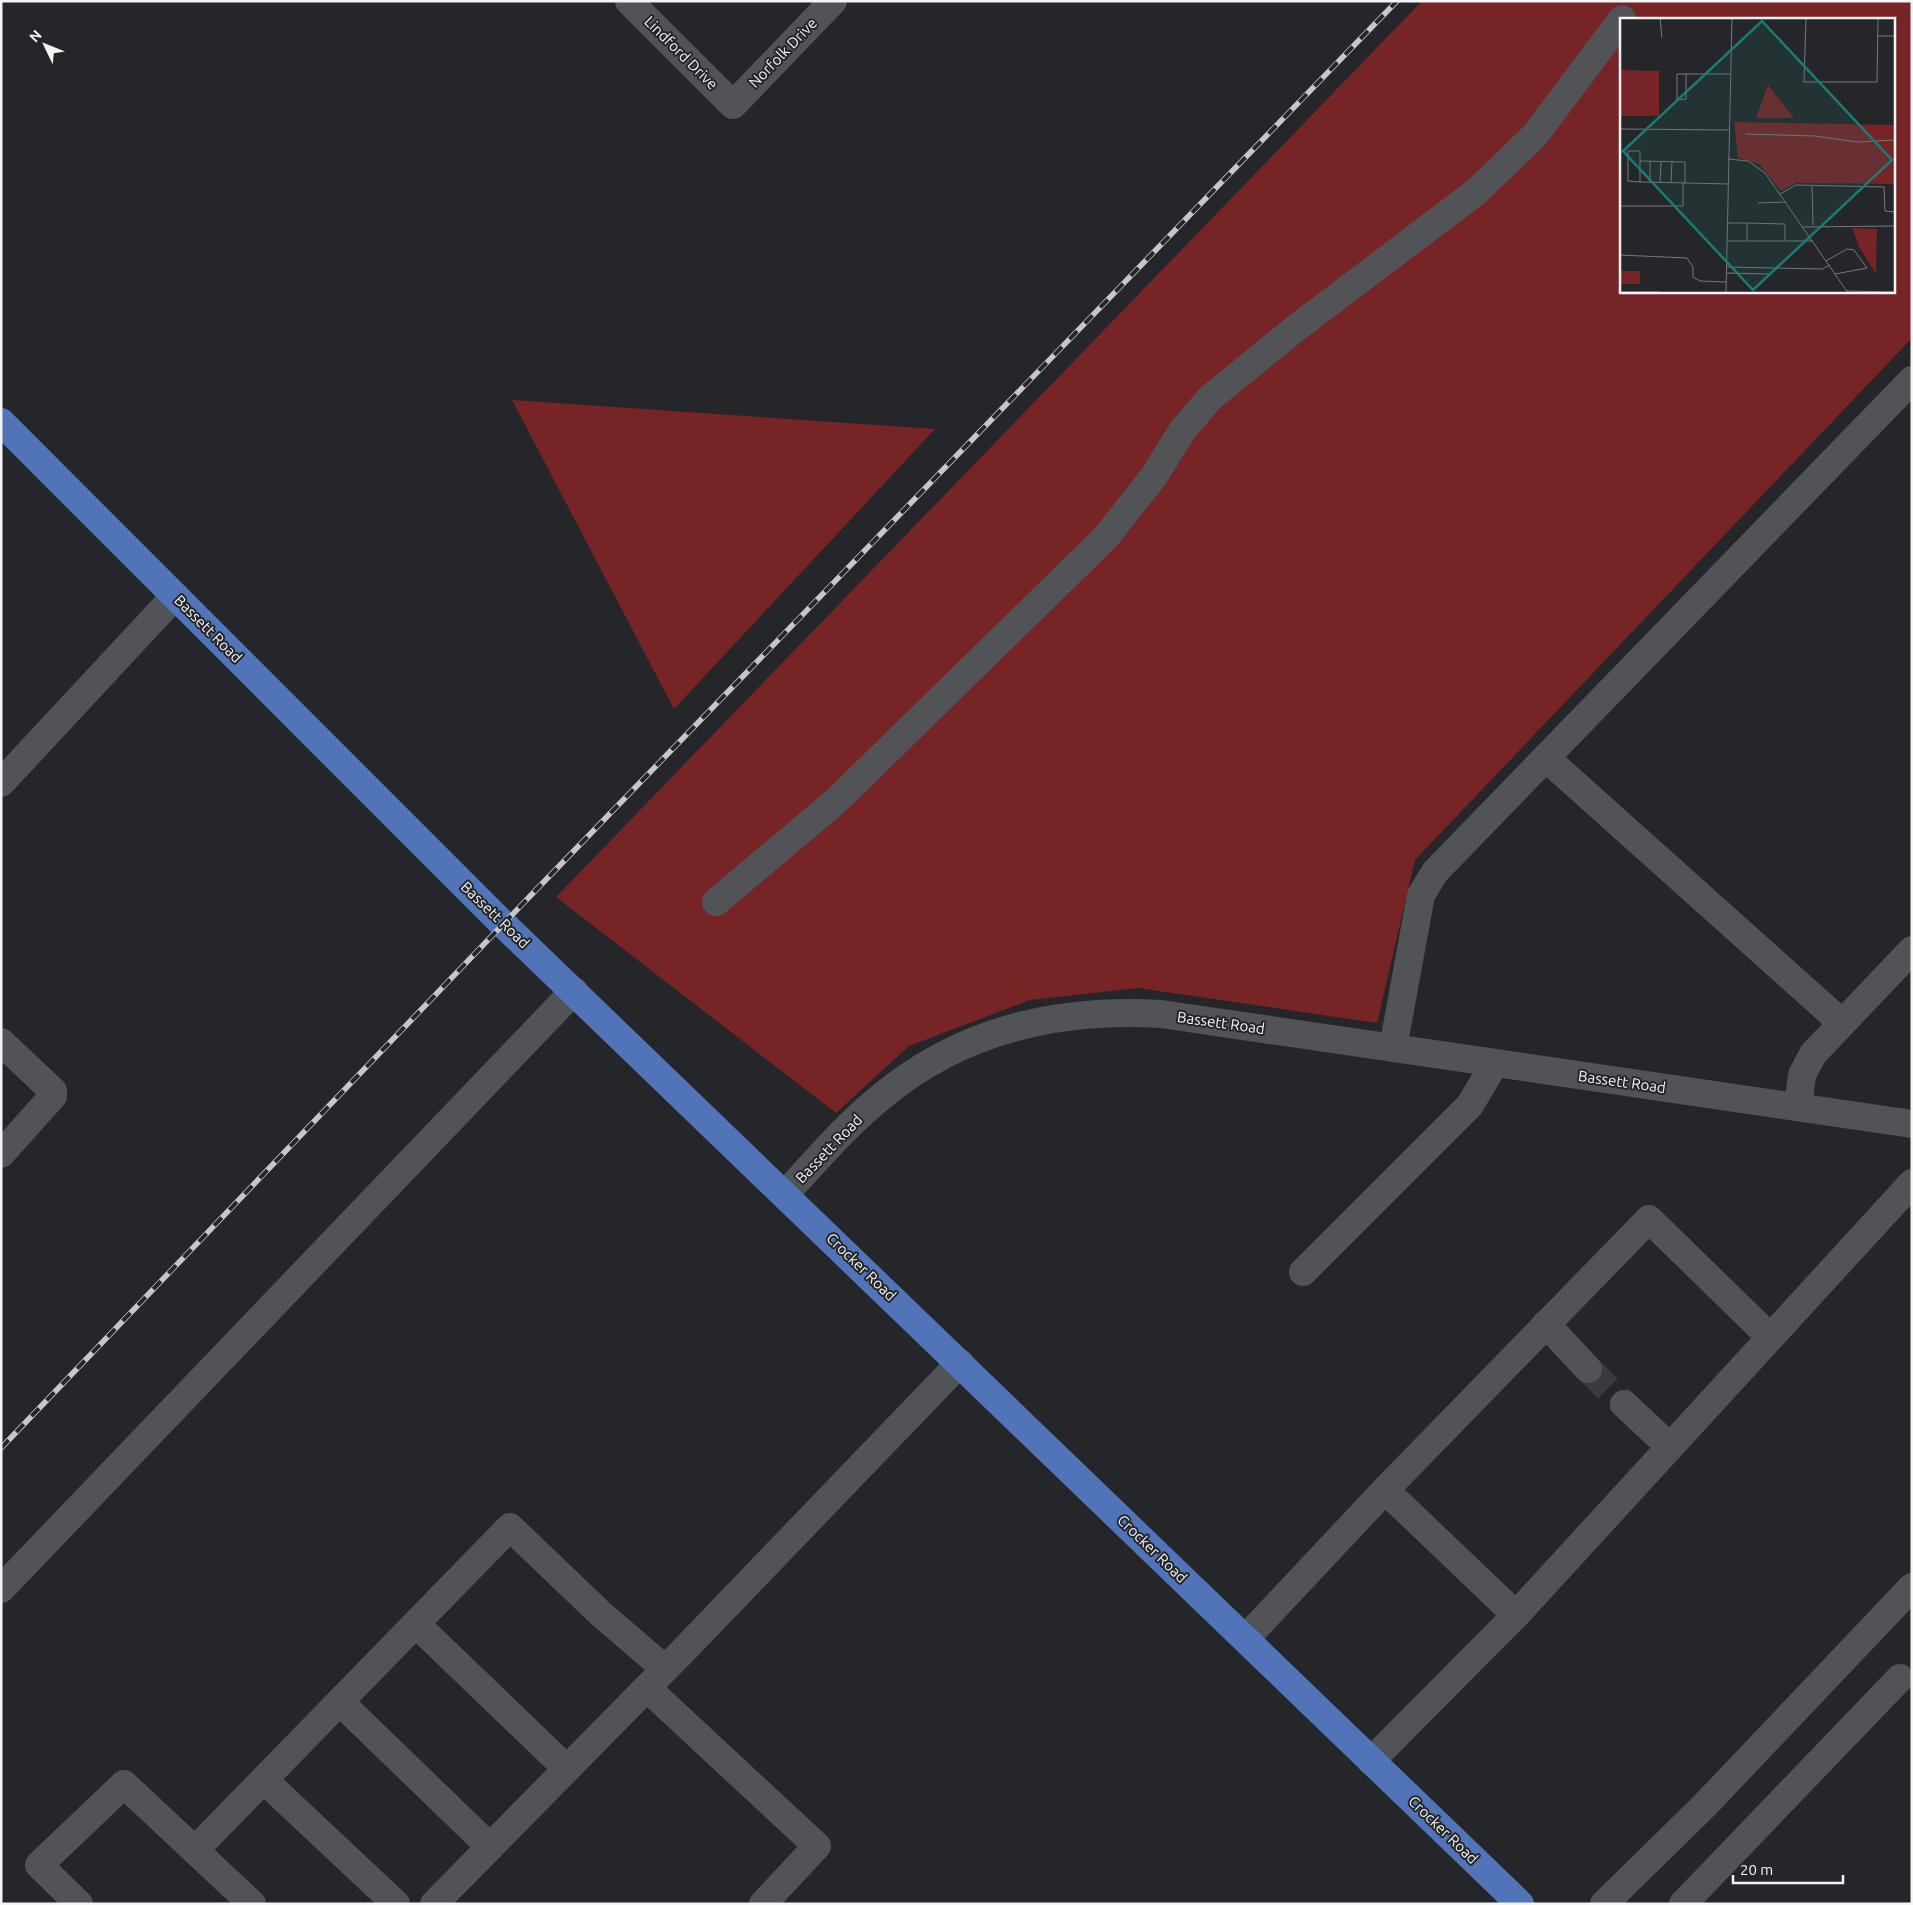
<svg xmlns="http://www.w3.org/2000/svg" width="1913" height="1905" viewBox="0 0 1913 1905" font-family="Ubuntu,sans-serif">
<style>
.green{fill:#772426;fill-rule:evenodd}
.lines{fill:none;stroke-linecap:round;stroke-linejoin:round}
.minor-tunnel{stroke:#3a3b3e;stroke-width:28;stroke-dasharray:28 14;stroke-linecap:butt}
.minor{stroke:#525356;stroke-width:28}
.major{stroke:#5173b8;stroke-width:28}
.rail-casing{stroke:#c6c7ca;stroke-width:5.5}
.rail{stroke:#252629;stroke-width:4;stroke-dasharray:11;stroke-linecap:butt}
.labels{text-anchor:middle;stroke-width:4;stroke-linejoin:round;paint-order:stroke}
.street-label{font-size:15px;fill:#f3f4f6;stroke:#252629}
.inset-road{fill:none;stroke:#77787b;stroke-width:1}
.view{fill:#1a7c75;fill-opacity:0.15;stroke:#1a7c75;stroke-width:2.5}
.inset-edge{fill:none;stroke:#f3f4f6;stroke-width:2.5}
</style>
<rect width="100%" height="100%" fill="#252629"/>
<g class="green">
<path d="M1422,1H1912V338L1415,860L1377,1023L1138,988L1030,1000L909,1046L836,1113L556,897ZM1622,19H1894V291H1622Z"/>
<polygon points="512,400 935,429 674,709"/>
</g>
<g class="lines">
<polyline class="minor-tunnel" points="1588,1369 1624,1404"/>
<g class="minor">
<polyline points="629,1 733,105 833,1"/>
<polyline points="1546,758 1842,1023"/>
<polyline points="1,783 175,596"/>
<polyline points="716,902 836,801 1106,537 1154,476 1182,431 1210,398 1296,328 1476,192 1535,135 1622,19"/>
<polyline points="1,1042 53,1091 53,1096 1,1154"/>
<polyline points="1393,1048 1421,895 1435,872 1912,380"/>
<polyline points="1798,1107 1802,1075 1813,1054 1912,950"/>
<path d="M785,1194C816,1161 846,1125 881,1097C961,1030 1059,1008 1161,1014L1912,1124"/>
<polyline points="1303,1272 1470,1105 1495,1063"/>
<polyline points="1546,1324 1588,1369"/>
<polyline points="1624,1404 1670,1447"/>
<polyline points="1385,1490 1649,1219 1770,1337"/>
<polyline points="1,1589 574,991"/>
<polyline points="416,1624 567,1769"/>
<polyline points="1246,1638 1385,1490 1516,1615"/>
<polyline points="647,1688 817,1846 763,1904"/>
<polyline points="340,1702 490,1847"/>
<polyline points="1371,1761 1516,1615 1912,1183"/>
<polyline points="264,1780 396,1904"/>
<polyline points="195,1850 510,1527 601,1614 665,1669"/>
<polyline points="79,1904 39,1865 124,1784 252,1904"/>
<polyline points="434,1904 681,1653 960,1363"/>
<polyline points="1604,1904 1704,1806 1912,1587"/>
<polyline points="1683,1904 1900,1678"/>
</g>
<polyline class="major" points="1,422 503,924 1520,1904"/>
<defs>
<polyline id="rail" points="1,1448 534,892 1397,1"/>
</defs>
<use href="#rail" class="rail-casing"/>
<use href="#rail" class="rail"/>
</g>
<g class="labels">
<g class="street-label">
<text transform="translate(681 53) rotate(45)" y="5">Lindford Drive</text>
<text transform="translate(783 53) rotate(-46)" y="5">Norfolk Drive</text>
<text transform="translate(208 629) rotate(45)" y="5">Bassett Road</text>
<text transform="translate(495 915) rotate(44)" y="5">Bassett Road</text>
<text transform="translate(1221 1023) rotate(8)" y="5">Bassett Road</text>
<text transform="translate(1622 1082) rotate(8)" y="5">Bassett Road</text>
<text transform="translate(829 1149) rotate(-46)" y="5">Bassett Road</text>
<text transform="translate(861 1267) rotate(44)" y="5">Crocker Road</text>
<text transform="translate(1152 1549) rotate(44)" y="5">Crocker Road</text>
<text transform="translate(1443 1830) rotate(44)" y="5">Crocker Road</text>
</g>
</g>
<g transform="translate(1620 18)">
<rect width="275" height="275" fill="#252629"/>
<path d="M0,52L39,53V98H0ZM148,67L174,100H136ZM114,104L275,107V166L176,165L161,173L139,146L118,140ZM232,210L257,211L256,256L239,229ZM0,253H20V266H0Z" fill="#772426"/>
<path class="inset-road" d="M40,0L42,20M186,0L184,64H257L258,0M257,18H275M66,56V81L57,82V56H110M0,111L109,112M125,116L195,118L237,124L275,122M108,141L128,143L145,155L228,275M20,143L65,144V165M20,164V133H8V163L20,164L68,165L108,166M30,164V143M40,164L41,144M51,165L52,144M192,167L193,207M160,176L176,167L264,169L265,193L275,194M138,185L166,184M0,188H63V165M107,205H127V223M127,205L165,206V223M183,209L275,208M107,223H193M0,237L67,240L73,249V259L80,263L106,264M206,243L227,231L234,232L247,250L215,256M106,249L202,251L210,247M106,255L149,256M227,273L275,274M0,274H39M39,275H63M106,275L112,0"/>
<path class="view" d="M142,3L272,142L133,272L3,133Z"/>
<rect width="275" height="275" class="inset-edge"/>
</g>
<rect width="1913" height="1905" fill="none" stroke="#f3f4f6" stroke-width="5"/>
<g transform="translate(45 45) rotate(313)" stroke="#252629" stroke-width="4" paint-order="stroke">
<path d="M0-4L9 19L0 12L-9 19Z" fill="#f3f4f6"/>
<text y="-8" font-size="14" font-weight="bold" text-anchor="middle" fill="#f3f4f6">N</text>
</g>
<path d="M1733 1875v8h110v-8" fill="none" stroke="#f3f4f6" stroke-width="2.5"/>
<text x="1740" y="1875" font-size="15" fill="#f3f4f6" stroke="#252629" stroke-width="4" paint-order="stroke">20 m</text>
</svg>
